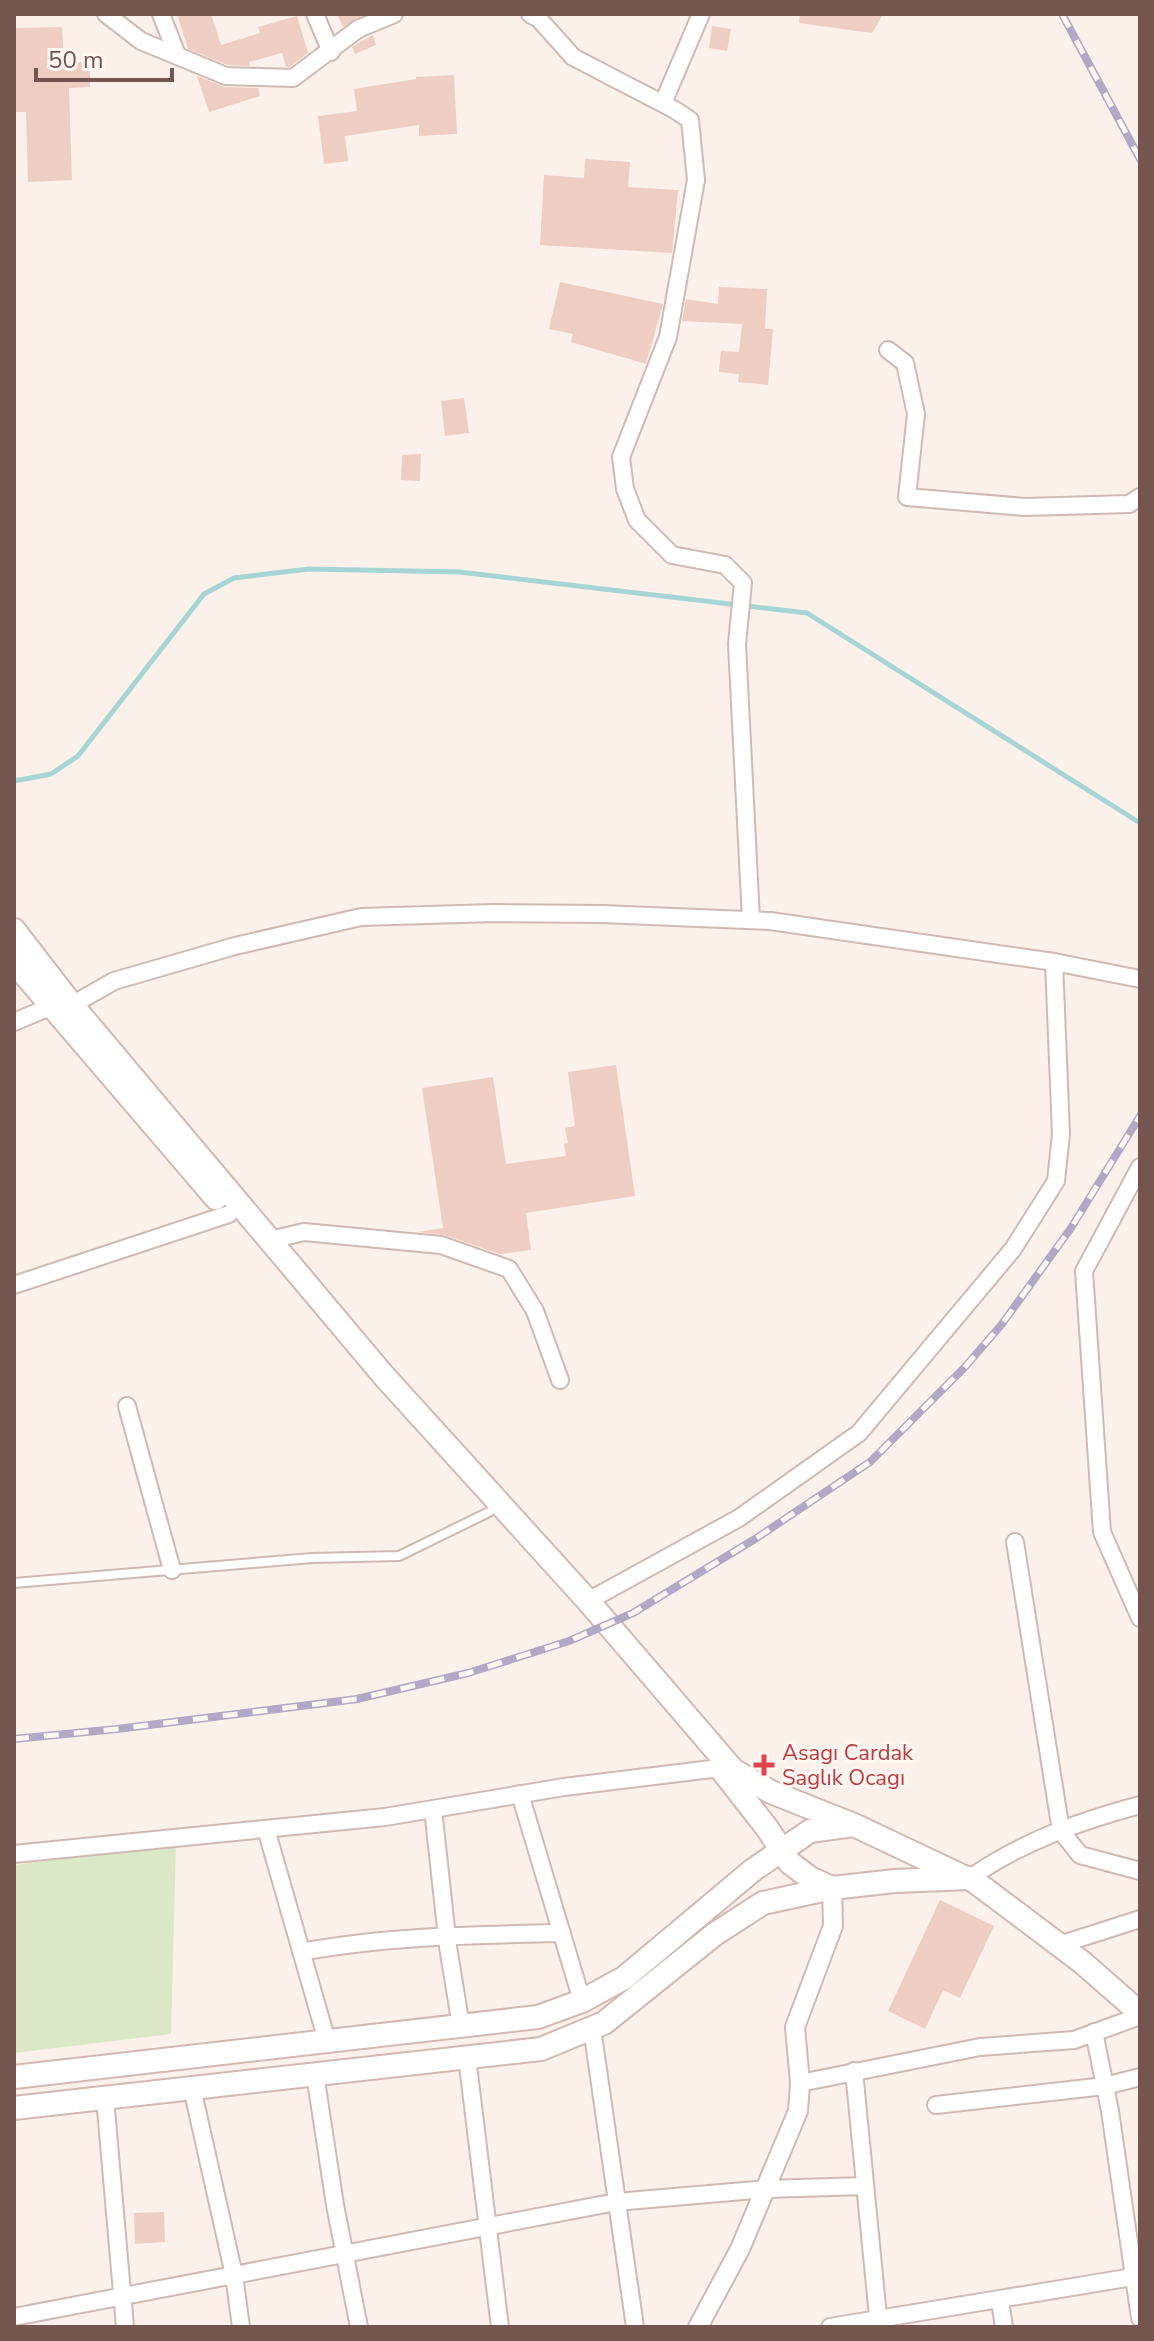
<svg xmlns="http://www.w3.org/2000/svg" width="1154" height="2341" viewBox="0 0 1154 2341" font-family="'Nunito Sans',sans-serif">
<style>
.green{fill:#dbe8c8}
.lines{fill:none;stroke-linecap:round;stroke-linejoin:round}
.stream{stroke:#a6d5d4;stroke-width:5}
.building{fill:#eecdc3}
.service-casing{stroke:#cfbab3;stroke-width:12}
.minor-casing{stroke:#cfbab3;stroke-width:20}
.tertiary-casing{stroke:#cfbab3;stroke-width:22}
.secondary-casing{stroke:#d1b9b1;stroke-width:26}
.service{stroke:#fff;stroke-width:8}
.minor{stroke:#fff;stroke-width:16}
.tertiary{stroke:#fff;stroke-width:18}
.secondary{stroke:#fff;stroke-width:22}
.rail-casing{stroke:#b2a8c5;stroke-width:8}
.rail{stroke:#fef6f0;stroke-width:5;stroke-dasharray:15;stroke-linecap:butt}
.health-dot{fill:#e0444e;stroke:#fef6f0;stroke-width:3}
.labels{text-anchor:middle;stroke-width:6;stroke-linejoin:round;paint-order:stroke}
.health-label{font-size:22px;fill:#be3a42;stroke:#fef6f0;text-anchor:start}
</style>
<rect width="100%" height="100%" fill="#fbf1ea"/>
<polygon class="green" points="176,1844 171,2034 14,2053 14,1865"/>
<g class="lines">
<polyline class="stream" points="14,781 51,774 78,756 204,594 234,578 309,569 460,572 807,613 1140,823"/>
</g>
<g class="building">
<polygon points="177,14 211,14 221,45 260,33 258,27 297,16 308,53 289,67 286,67 282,53 249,62 250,66 228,65 188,49"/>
<polygon points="337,14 365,14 343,27"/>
<polygon points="800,14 883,14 872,33 799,23"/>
<polygon points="712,26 731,29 727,51 709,48"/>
<polygon points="62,27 64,62 90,62 90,87 69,88 72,180 28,182 26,112 14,112 14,28"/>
<polygon points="373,35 376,45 355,54 352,47"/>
<polygon points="454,75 457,134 419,136 419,125 345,136 348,161 324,164 318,116 357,111 354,89 416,79 416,77"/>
<polygon points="197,76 225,87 258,88 260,96 209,112"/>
<polygon points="585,159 630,162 628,187 678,190 672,253 540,245 544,175 584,178"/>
<polygon points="560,282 663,304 646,364 571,342 573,334 549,329"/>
<polygon points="719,287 767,289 765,329 773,329 768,385 738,382 739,374 719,372 721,351 739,352 742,324 682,321 686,299 718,304"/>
<polygon points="464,398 469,433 445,436 441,401"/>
<polygon points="421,454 420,481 401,480 402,455"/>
<polygon points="616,1065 635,1196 526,1213 531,1250 500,1254 444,1235 418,1232 443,1228 422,1088 493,1077 506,1164 566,1156 564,1144 568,1143 565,1128 575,1126 568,1072"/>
<polygon points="940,1900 994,1926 960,1998 943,1990 925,2029 888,2011"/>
<polygon points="164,2212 165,2242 135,2244 134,2213"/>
</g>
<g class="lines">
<defs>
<polyline id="service" points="14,1583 312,1558 399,1556 489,1512"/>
<g id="minor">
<polyline points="106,14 141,41 226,76 293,78 358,29 394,14"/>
<polyline points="161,14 177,55"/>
<polyline points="315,14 331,52"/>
<polyline points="530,14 539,19 573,57 675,110 690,120 696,180 668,337 621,457 625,489 637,520 672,555 725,565 743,583 737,644 751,920"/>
<polyline points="663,103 701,14"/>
<polyline points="888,350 905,363 916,414 907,497 1025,507 1129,504 1140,497"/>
<polyline points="14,1022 57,1004 72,1005 114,981 235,946 361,917 494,913 602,914 770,921 1054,962 1140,979"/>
<polyline points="1140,1167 1084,1271 1102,1532 1140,1618"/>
<polyline points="270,1240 304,1232 441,1245 509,1269 535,1311 560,1380"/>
<polyline points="14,1285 229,1214"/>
<polyline points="127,1406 172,1570"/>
<polyline points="1015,1542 1061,1831 1080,1855 1140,1871"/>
<polyline points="588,1601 739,1518 859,1433 1013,1249 1056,1181 1061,1134 1054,962"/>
<polyline points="520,1794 582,2001"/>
<polyline points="433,1809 448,1947 461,2026"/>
<polyline points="266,1829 327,2041"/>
<polyline points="14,1854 385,1817 564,1787 720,1768"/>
<path d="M970,1878C1021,1842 1080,1821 1140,1805"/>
<polyline points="1059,1945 1140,1919"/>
<path d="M301,1952C387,1936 474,1935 562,1933"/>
<polyline points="592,2028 635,2327"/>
<polyline points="1094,2032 1110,2111 1140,2318"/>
<polyline points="467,2057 500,2327"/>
<polyline points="854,2071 879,2327"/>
<polyline points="315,2074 335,2205 359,2327"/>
<polyline points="800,2083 980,2047 1074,2040 1140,2016"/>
<polyline points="192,2088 234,2275 241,2327"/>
<polyline points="105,2098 125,2327"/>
<polyline points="936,2105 1105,2086 1140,2077"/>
<polyline points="1000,2301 1004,2327"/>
<polyline points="14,2317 616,2202 766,2189 865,2186"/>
<polyline points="830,2327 1133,2277"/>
</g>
<polyline id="tertiary" points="698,2327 740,2249 798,2111 800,2083 795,2027 833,1926 832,1888"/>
<g id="secondary">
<polyline points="14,930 72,1005 384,1376 588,1601 733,1770 771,1792 854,1825 966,1878"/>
<polyline points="14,962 216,1198"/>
<polyline points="721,1769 767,1828 790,1863 810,1878 832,1888"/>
<polyline points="14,2077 538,2017 582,2001 624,1978 753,1870 810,1831 853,1825"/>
<polyline points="14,2108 541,2049 604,2023 715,1934 763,1903 832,1888 895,1881 970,1878 1083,1963 1140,2013"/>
</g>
</defs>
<use href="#service" class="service-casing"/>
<use href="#minor" class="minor-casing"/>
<use href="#tertiary" class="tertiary-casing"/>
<use href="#secondary" class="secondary-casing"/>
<use href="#service" class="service"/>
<use href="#minor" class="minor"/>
<use href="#tertiary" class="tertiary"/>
<use href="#secondary" class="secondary"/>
<defs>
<g id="rail">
<polyline points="1062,14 1140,159"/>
<polyline points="14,1739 117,1729 357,1699 468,1673 569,1641 633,1613 755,1539 870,1462 965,1367 1002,1324 1071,1228 1140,1116"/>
</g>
</defs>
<use href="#rail" class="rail-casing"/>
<use href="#rail" class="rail"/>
</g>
<path class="health-dot" d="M760 1753h8v8h8v8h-8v8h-8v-8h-8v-8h8z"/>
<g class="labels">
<g class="health-label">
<text x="782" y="1760">Asagı Cardak<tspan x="782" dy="25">Saglık Ocagı</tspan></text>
</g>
</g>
<rect width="1154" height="2341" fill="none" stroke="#74554f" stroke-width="32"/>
<path d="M36 68v12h136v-12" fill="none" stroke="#74554f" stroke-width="4"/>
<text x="48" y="68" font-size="24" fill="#74554f" stroke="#fef6f0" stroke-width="6" paint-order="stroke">50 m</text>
</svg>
